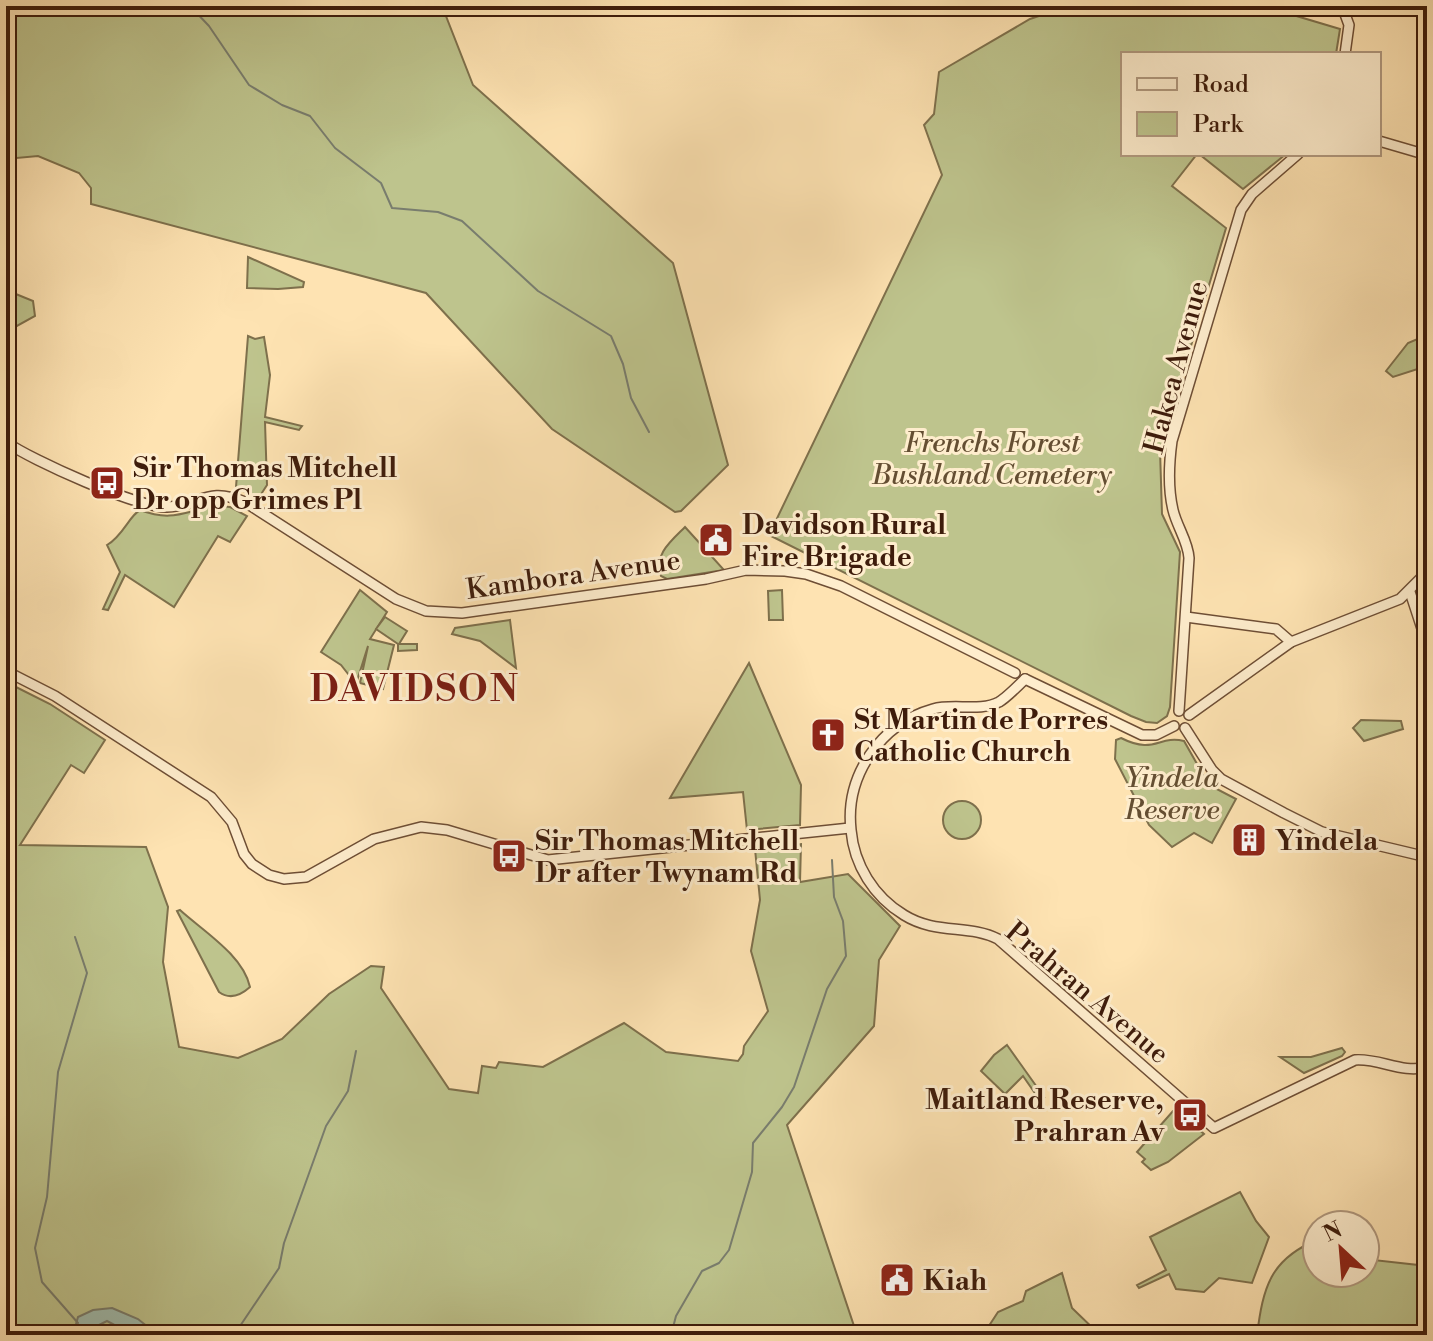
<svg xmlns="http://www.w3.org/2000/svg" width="1433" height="1341" viewBox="0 0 1433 1341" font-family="'Libre Bodoni',serif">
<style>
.green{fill:#bec48d;stroke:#7e704c;stroke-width:2}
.water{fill:#a0beb0;stroke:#797d6e;stroke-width:2}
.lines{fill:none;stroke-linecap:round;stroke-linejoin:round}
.stream{stroke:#797d6e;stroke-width:2}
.tertiary-casing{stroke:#6e4e35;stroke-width:12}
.tertiary{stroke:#feedcd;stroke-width:9}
.labels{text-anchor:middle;stroke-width:6;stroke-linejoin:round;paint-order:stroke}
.street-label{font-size:28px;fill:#3e1c0b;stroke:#feedcd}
.park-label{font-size:28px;font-style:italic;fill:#644e32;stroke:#feedcd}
.poi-label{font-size:28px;font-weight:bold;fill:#3e1c0b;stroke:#feedcd;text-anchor:start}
.district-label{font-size:36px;font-weight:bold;letter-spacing:2px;fill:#7a1f14;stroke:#feedcd}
</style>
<rect width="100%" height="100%" fill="#fee3b2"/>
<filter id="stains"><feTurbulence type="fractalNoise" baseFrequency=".0025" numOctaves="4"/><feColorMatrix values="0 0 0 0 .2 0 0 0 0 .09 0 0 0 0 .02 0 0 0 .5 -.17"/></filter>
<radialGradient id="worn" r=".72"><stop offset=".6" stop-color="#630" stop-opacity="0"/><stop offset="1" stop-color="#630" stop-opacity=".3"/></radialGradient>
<g class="green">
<polygon points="6,6 442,6 473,85 673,263 728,465 681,511 675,512 552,429 426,293 91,204 91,188 79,173 38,156 6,159"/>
<polygon points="1068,6 1263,6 1340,29 1336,54 1123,54 1123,154 1197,154 1172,186 1226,228 1160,450 1162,514 1180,552 1170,707 1167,716 1157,723 1146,722 1131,716 769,535 942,175 924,125 934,114 939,72 1030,19"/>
<polygon points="1199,154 1286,154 1243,189"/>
<polygon points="248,257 304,282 303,287 278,289 247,288"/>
<polygon points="6,290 33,301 35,316 6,332"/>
<polygon points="1427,335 1427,366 1393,377 1386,371 1408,343"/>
<polygon points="248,336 255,339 264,337 270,375 265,417 302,426 299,430 265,422 267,485 258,499 236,487"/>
<path d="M218,506L230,507L247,516L230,542L218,536L174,607L125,575L108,610L103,609L120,572L107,545C123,536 129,516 140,510C174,523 186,510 218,506Z"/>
<path d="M685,527L724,570L667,579L661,576C653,555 671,541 685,527Z"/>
<polygon points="360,590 387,612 370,639 394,645 383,689 360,683 368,646 356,684 341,665 321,652"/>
<polygon points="782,590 783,620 769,620 768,591"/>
<polygon points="385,617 407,631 399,644 417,644 417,650 398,651 398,644 376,629"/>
<polygon points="510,620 516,668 480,641 452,634 455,628"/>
<polygon points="749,663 801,785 800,825 747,830 743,792 670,798"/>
<polygon points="6,682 50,704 105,740 84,773 71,765 20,845 146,847 168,907 163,962 179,1047 238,1058 282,1039 329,994 371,966 384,967 381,988 449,1089 478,1093 482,1066 496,1068 499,1062 543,1067 624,1023 666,1052 738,1061 743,1054 744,1046 768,1011 751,951 760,900 755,849 801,844 800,882 848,874 900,926 879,960 874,1026 787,1125 857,1335 6,1335"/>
<polygon points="1361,720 1401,721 1403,729 1364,741 1353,728"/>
<path d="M1121,738C1155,755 1158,735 1184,741L1209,785L1236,799L1212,843L1194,833L1172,847L1149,825L1115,759L1116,740Z"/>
<circle cx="962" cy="820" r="19"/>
<path d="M180,910C203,931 243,955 250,987C240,996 230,1000 219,992L177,911Z"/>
<polygon points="1007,1045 1044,1097 1039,1099 1023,1076 1005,1094 981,1071 994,1055"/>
<polygon points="1342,1048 1345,1052 1342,1056 1304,1073 1280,1057 1311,1057"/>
<polygon points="1173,1111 1179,1111 1204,1134 1168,1162 1151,1170 1142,1162 1145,1159 1137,1152"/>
<polygon points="1240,1192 1256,1221 1269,1237 1252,1283 1219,1278 1204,1292 1176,1289 1169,1274 1139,1288 1137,1285 1166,1270 1150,1237"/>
<path d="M1317,1240V1273H1365V1259L1427,1266V1335H1257C1263,1288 1270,1259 1317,1240Z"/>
<polygon points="1062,1273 1072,1308 1100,1335 983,1335 998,1312 1023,1301 1026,1291"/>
</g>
<polygon class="water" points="112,1308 138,1319 158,1335 133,1335 107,1321 95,1327 91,1335 73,1335 78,1317 93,1310"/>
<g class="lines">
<g class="stream">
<polyline points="190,6 209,26 249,85 282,105 310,116 335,148 381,183 392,208 438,212 462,221 538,291 611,336 623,364 631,398 649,432"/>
<polyline points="75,937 87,973 58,1072 47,1197 35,1248 42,1282 78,1323"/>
<polyline points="234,1335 279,1268 284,1243 326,1126 348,1091 356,1051"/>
<polyline points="671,1335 676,1316 702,1271 719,1263 729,1250 752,1172 753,1143 782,1107 794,1087 827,989 846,956 843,921 834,897 832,860"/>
</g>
<defs>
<g id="tertiary">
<polyline points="1342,6 1349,25 1345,54"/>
<polyline points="1379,141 1427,155"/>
<path d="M6,442C31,460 138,508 167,507C201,506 206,486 245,502L396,599L426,611L462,613L706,579L746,570L785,571L806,574L841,586L1015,673"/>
<polyline points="1410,592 1427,644"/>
<polyline points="1186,617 1276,629 1291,642"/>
<polyline points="6,671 55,696 211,797 232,822 244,854 252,864 269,875 284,879 306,877 374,839 421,827 447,830 548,860 850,828"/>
<path d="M1025,679C1020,684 1006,698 999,702C979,712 954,703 933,709C880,724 845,776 851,830C854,865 874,897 904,915C936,935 969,924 998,939L1214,1128L1355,1060C1380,1058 1402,1074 1427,1067"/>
<polyline points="1025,679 1142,735 1156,735 1174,726"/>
<path d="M1179,711L1189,558C1188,541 1177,527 1173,510C1168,489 1169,463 1172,441L1241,210L1252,194L1298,154"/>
<polyline points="1189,715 1291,642 1400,599 1427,572"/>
<polyline points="1185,728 1212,770 1221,779 1284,813 1322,832 1427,857"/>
</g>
</defs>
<use href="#tertiary" class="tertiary-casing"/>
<use href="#tertiary" class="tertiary"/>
</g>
<defs>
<symbol id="bus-square" viewBox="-11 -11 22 22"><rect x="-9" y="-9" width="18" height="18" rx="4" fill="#8f2418" stroke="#feedcd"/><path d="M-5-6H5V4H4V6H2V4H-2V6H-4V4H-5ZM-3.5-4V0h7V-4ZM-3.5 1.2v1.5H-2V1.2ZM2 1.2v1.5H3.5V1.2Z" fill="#fff"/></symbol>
<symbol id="civic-square" viewBox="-11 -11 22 22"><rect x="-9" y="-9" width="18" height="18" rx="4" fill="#8f2418" stroke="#feedcd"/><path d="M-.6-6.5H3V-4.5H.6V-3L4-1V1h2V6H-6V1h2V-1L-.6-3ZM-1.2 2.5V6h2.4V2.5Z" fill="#fff"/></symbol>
<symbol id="church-square" viewBox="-11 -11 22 22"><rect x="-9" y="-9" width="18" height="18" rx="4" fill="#8f2418" stroke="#feedcd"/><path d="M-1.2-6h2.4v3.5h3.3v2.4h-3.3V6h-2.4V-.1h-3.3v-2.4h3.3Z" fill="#fff"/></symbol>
<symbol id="building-square" viewBox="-11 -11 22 22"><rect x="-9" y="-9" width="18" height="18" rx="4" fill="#8f2418" stroke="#feedcd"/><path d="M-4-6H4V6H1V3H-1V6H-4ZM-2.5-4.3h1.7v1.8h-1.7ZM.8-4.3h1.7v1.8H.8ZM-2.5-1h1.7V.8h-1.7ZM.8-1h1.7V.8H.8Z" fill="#fff"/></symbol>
</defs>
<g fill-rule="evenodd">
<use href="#bus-square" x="87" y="463" width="40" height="40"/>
<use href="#civic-square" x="696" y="520" width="40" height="40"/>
<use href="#church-square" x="808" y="715" width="40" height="40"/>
<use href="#building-square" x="1229" y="820" width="40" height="40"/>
<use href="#bus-square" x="489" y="836" width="40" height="40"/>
<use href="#bus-square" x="1170" y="1095" width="40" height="40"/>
<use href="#civic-square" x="877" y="1260" width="40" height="40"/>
</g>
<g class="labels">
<g class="street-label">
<text transform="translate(1175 367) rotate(-75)" y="10">Hakea Avenue</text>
<text transform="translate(573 574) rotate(-8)" y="10">Kambora Avenue</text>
<text transform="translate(1088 992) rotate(40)" y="10">Prahran Avenue</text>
</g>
<g class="park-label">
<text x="992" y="452">Frenchs Forest<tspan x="992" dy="32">Bushland Cemetery</tspan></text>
<text x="1172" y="787">Yindela<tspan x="1172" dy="32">Reserve</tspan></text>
</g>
<g class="poi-label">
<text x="133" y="477">Sir Thomas Mitchell<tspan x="133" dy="32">Dr opp Grimes Pl</tspan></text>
<text x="742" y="534">Davidson Rural<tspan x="742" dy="32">Fire Brigade</tspan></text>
<text x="854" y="729">St Martin de Porres<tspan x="854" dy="32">Catholic Church</tspan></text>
<text x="535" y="850">Sir Thomas Mitchell<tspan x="535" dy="32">Dr after Twynam Rd</tspan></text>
<text x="1275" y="850">Yindela</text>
<text x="1164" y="1109" text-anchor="end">Maitland Reserve,<tspan x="1164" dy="32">Prahran Av</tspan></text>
<text x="923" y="1290">Kiah</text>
</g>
<g class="district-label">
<text x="415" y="701">DAVIDSON</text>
</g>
</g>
<rect width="1433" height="1341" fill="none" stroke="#fee3b2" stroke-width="32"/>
<rect x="8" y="8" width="1417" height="1325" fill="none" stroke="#3e1c0b" stroke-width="4"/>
<rect x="16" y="16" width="1401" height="1309" fill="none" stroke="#3e1c0b" stroke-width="2"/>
<rect x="1121" y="52" width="260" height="104" fill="#feedcd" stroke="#b1997f" stroke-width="2"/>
<rect x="1137" y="78" width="40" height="12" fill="#feedcd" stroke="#b1997f" stroke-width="2"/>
<text x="1193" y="92" font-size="24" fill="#3e1c0b">Road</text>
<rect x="1137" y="112" width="40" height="24" fill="#bec48d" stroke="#b1997f" stroke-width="2"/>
<text x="1193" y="132" font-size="24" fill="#3e1c0b">Park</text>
<g transform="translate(1341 1249) rotate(334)"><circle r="38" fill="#feedcd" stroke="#b1997f" stroke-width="2"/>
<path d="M0-6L14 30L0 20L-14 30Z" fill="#8f2418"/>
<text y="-12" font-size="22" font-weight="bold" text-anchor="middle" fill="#3e1c0b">N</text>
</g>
<rect width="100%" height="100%" filter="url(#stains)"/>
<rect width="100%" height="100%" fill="url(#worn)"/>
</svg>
